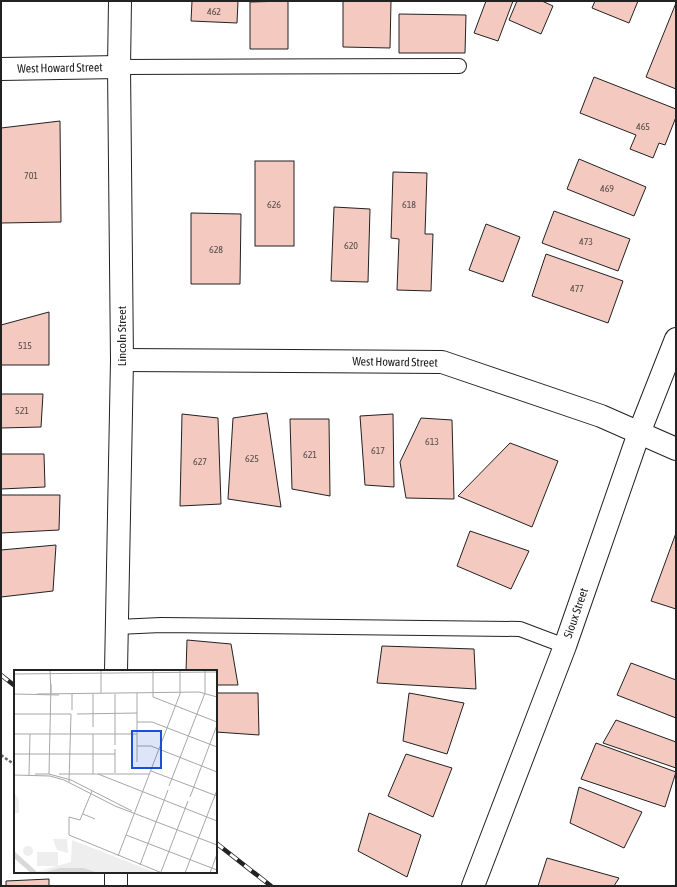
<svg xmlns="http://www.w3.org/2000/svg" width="677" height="887" viewBox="0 0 677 887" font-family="'Asap Condensed',sans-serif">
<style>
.building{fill:#f3c9c0;stroke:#222}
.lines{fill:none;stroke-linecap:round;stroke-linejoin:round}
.lane-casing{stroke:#222;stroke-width:16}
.street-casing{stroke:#222;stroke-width:24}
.secondary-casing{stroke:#222;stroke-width:24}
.path{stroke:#646464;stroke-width:2.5;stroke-dasharray:3 2;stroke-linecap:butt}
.lane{stroke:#fff;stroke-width:14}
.street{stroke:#fff;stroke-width:22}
.secondary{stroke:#fff;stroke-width:22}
.rail-casing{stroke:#222;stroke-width:4.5}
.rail{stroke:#fff;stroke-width:3;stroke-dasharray:9;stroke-linecap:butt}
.labels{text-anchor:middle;stroke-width:3;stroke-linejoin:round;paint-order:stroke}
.number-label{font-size:10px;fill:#564c4a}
.street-label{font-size:12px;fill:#222;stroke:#fff}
.inset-road{fill:none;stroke:#a7a7a7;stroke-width:1}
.view{fill:#1d4ed8;fill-opacity:0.15;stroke:#1d4ed8;stroke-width:2}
.inset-edge{fill:none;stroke:#222;stroke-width:2}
</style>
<rect width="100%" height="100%" fill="#fff"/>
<g class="building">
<polygon points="192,1 238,1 237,23 191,21"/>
<polygon points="288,1 288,49 250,49 250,2"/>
<polygon points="343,1 391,1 390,48 343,47"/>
<polygon points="486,1 513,1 498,41 474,33"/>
<polygon points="517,1 542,1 553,6 541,34 509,20"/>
<polygon points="595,1 638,1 629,23 592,8"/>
<polygon points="676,3 676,89 646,77"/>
<polygon points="399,14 466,15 465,53 399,53"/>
<polygon points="594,77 676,109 676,117 665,145 659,143 653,158 630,149 636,135 580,113"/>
<polygon points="60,121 61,222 1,223 1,128"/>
<polygon points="579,159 646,187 634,216 567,189"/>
<rect x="255" y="161" width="39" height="85"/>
<polygon points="393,172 427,173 425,234 433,234 431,291 397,290 399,239 391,238"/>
<polygon points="334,207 370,209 368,282 331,281"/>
<polygon points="554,211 630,239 618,271 542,243"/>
<polygon points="191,213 241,214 240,284 191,284"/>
<polygon points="486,224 520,237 503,282 469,270"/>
<polygon points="546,254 623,281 608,323 532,296"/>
<polygon points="49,312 49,365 1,365 1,325"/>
<polygon points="1,394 43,394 41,427 1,428"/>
<polygon points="267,413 281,507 228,499 233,418"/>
<polygon points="182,414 218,418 221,504 180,506"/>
<polygon points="393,414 394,487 365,485 360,416"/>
<polygon points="421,418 452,420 454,499 406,498 400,462"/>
<polygon points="290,419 329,419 330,496 292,489"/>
<polygon points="510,443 558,461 532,527 458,496"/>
<polygon points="1,454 44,454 45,487 1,489"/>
<polygon points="1,495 60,495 59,530 1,533"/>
<polygon points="470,531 529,551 511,589 457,566"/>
<polygon points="676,533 676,609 651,601"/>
<polygon points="56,545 53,591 1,597 1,550"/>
<polygon points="187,640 231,644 238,685 216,685 216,671 186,671"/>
<polygon points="382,646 474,649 476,689 377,683"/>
<polygon points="631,663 676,680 676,718 617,695"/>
<polygon points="216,693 258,693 259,735 216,732"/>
<polygon points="409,693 464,703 447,754 403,741"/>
<polygon points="616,720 676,742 676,768 603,743"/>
<polygon points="596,743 676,772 665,807 581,779"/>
<polygon points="406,754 452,768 433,817 388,796"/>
<polygon points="579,787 642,812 624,848 570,823"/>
<polygon points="369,813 421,835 407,877 358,851"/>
<polygon points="547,858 619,878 614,886 538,886"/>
<polygon points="49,879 49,886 6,886 6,881"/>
</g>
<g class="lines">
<defs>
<g id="lane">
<polyline points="119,67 459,66"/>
<polyline points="117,627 161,625 520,629 565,646"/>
</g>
<g id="street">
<polyline points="1,69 119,67"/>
<polyline points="122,360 442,362 601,416 676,449"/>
<polyline points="116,671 122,360 119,67 120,1"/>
<polyline points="116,872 116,886"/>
</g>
<polyline id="secondary" points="473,886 565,646 639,433 676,339"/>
</defs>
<use href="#lane" class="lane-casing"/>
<use href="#street" class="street-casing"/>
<use href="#secondary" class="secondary-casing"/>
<polyline class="path" points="1,755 15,765"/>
<use href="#lane" class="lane"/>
<use href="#street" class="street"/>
<use href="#secondary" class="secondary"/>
<defs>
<g id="rail">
<polyline points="1,675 15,686"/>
<polyline points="216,843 271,886"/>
</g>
</defs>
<use href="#rail" class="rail-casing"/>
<use href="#rail" class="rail"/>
</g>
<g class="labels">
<g class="number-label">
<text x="214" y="15">462</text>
<text x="643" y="130">465</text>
<text x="31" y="179">701</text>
<text x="607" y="192">469</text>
<text x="274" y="208">626</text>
<text x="409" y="208">618</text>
<text x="586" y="245">473</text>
<text x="351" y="249">620</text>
<text x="216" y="253">628</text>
<text x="577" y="292">477</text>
<text x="25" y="349">515</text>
<text x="22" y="414">521</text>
<text x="432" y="445">613</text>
<text x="378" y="454">617</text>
<text x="310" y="458">621</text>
<text x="252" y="462">625</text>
<text x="200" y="465">627</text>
</g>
<g class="street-label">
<text transform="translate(60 68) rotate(-1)" y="4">West Howard Street</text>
<text transform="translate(122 336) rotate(-90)" y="4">Lincoln Street</text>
<text transform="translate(395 362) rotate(1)" y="4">West Howard Street</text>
<text transform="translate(576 613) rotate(-71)" y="4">Sioux Street</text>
</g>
</g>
<g transform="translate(14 670)">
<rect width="203" height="203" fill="#fff"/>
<path d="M0,122L5,130V143H0ZM39,169H53L54,183L43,180ZM58,170L143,203H18L57,192ZM9 181a5 5 0 1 1 10 0a5 5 0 1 1-10 0ZM23,182H44V196H23Z" fill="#eee"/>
<path d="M0,181L22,201L24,203H17L9,196L0,188ZM46,198H69L85,203H28Z" fill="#d9d9d9"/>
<path class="inset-road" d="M36,0L37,23M87,0V23M139,0V27L203,52M0,4L203,2M0,24L45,25M23,24L185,22L203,27M58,24V40M0,44H57L55,112M63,44L123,43M123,52H138L203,77M79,57V24M0,64H123M101,75V24M123,76H137L203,102M101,79V103M0,84H101M123,92V23M137,101L203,126M21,104H35L57,110L118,141M35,104L37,14M45,104H135M79,104V64M84,104L203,151M0,105L36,106L50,110L101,136L203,175M15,105L16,64M155,116L191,23V0M78,121L66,150L55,147V165L148,203M176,127L203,55M69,144L81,149M112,165L203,200M104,186L166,24V0M126,195L154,120M147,202L174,131M171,203L203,120M196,203L203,184"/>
<path class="view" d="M118,61H147V98H118Z"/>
<rect width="203" height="203" class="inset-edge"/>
</g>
<rect width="677" height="887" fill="none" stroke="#222222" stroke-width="4"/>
</svg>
